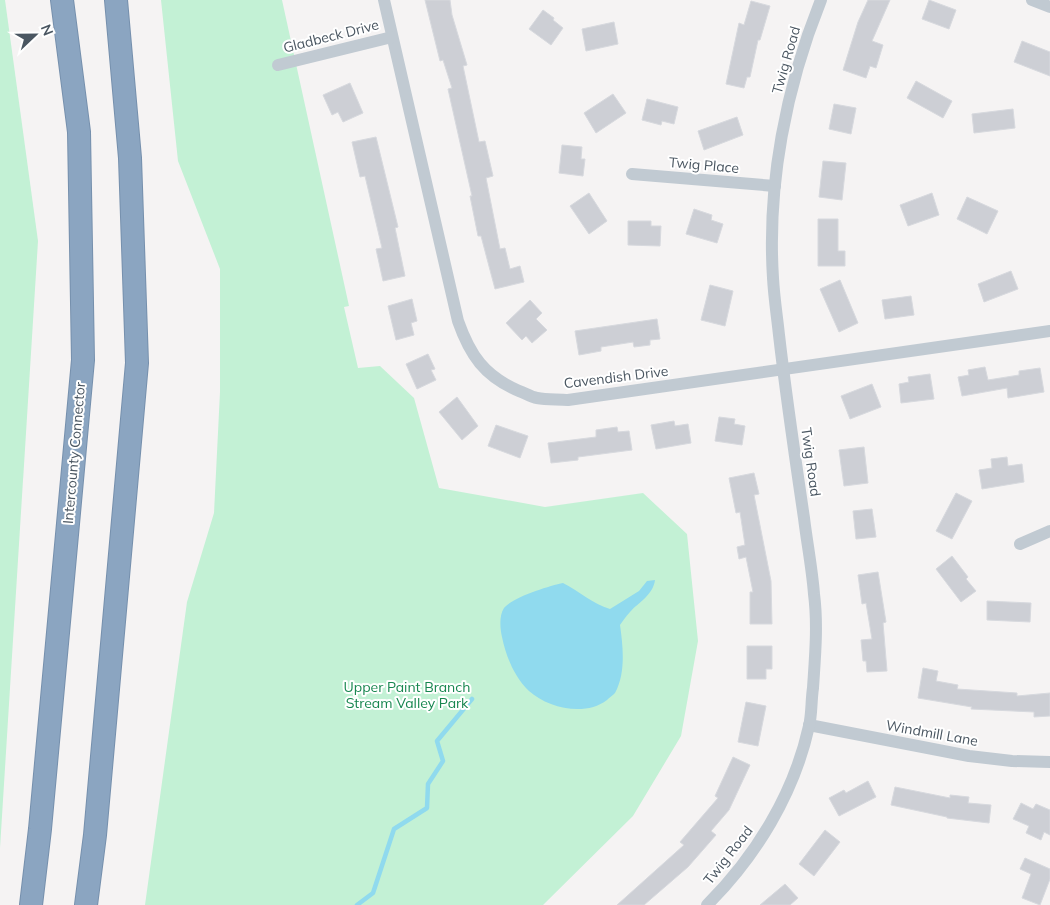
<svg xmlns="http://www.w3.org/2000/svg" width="1050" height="905" viewBox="0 0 1050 905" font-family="Mulish,sans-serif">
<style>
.green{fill:#c3f1d5}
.water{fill:#90daee}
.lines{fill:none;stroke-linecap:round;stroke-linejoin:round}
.stream{stroke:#90daee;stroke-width:4.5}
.building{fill:#cdcfd5;stroke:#d7d9de}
.motorway-casing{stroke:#7690ad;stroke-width:24}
.minor{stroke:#c1cad2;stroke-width:12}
.motorway{stroke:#8ba5c1;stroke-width:22}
.labels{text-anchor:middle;stroke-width:4;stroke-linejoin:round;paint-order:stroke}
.street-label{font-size:14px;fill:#4a5661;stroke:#fff}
.park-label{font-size:14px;fill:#17864f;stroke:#fff}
</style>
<rect width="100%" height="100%" fill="#f5f3f3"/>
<g class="green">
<polygon points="0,0 5,0 38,241 0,848"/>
<polygon points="161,0 282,0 349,306 344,307 358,368 380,366 414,398 439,488 545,507 643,493 687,534 698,641 681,736 633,816 543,905 145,905 187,602 214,513 220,392 220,269 178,161"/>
</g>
<path class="water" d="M655,580C653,595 639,602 630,612C626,616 623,621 620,625C623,646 626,673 615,693C613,695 609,698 607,700C585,717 548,708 529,691C514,677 506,656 502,637C500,629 499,615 504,608C513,597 549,586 563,583C579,591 593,604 610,609L639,591L647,581Z"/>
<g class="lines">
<polyline class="stream" points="357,905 373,893 394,829 427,808 428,784 443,761 437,741 472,699"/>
</g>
<g class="building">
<polygon points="425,0 450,0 452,15 467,65 463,66 479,142 485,141 493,176 486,178 500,249 505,248 510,269 520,266 524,282 495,289 481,236 478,236 470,196 472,196 448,89 452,88 443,60 440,61"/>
<polygon points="868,0 890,0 872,41 883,45 876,68 870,66 866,78 843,70 858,22"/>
<polygon points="929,0 956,10 949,29 922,19"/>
<polygon points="751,1 770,6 760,40 758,40 750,77 747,77 744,88 726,84 739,23 744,25"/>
<polygon points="543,10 554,18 553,20 563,28 551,45 529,29"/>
<polygon points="614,22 618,44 586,51 582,29"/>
<polygon points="1022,41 1050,52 1050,76 1014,62"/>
<polygon points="916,81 952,101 943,118 907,98"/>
<polygon points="350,83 363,113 343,122 338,112 332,115 323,95"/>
<polygon points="613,94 626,113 596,133 584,113"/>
<polygon points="647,99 678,107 674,124 662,121 661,125 642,120"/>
<polygon points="834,104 856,108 851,134 829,129"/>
<polygon points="1013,109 1015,128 974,133 972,114"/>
<polygon points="737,117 743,135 704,150 698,131"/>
<polygon points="376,137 398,227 395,228 405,276 383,281 376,249 382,248 365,176 360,177 352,142"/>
<polygon points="562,145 582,147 581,159 585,159 583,176 559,173"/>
<polygon points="823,161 846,163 842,200 819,197"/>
<polygon points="589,193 607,221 589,234 570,206"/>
<polygon points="932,193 939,215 908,226 900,205"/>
<polygon points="967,197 998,211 987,234 957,219"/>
<polygon points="694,209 712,215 711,220 723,224 717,243 686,234"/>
<polygon points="818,219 838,219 838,251 845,251 845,266 818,266"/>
<polygon points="628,221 651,221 651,226 661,226 660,246 628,245"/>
<polygon points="1011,271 1018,289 984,302 978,284"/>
<polygon points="840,280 858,323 839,332 820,289"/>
<polygon points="710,285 733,291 725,326 701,320"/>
<polygon points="911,296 914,315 885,319 882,300"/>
<polygon points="412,299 417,321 411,323 414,335 396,340 388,306"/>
<polygon points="530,300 542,313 536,319 547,330 532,343 526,336 522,340 506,323"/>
<polygon points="657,319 660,339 650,340 650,345 634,347 633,342 601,347 601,351 579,355 575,331"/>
<polygon points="428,354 435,369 431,370 436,380 417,389 406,364"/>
<polygon points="985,367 988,380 1019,375 1019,371 1040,368 1044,392 1008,398 1007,388 962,396 958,377 969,375 968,370"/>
<polygon points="930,374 934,399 901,403 899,384 909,382 908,377"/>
<polygon points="872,384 881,407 850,419 841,396"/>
<polygon points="457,397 478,426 462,440 439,412"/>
<polygon points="719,417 735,419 734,424 745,426 742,445 715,441"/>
<polygon points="674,421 675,426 688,424 691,443 656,449 651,425"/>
<polygon points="496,425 528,436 520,458 488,446"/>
<polygon points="617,427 618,432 629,431 632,450 578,457 578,460 551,463 548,443 596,437 596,430"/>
<polygon points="864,447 868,483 844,486 839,450"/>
<polygon points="1007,457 1008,466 1022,464 1024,482 982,489 979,470 992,468 991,459"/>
<polygon points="754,473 759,494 754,495 771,581 772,624 750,624 750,592 753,592 746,557 739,559 737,547 745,545 740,512 736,513 729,478"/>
<polygon points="956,493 972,501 952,539 936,531"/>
<polygon points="872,509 876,537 856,539 853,511"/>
<polygon points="952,556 968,577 966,579 976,591 961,602 936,569"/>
<polygon points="878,572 886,622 883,623 887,671 867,672 866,661 863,661 861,640 872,639 866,603 862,604 858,575"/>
<polygon points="987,601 1031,603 1030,622 987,620"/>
<polygon points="747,646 772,646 772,669 766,669 766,679 747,679"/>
<polygon points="923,668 938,671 936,681 958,685 957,689 1017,693 1017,696 1050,693 1050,716 1034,717 1034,712 971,709 972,707 918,698"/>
<polygon points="746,702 766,706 758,746 738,742"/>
<polygon points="733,757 750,765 729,810 711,831 716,835 688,867 644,905 617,905 684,845 680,842 718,798 715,796"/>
<polygon points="868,781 876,797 839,816 829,798 844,790 846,793"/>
<polygon points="895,787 950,798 950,795 969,797 968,803 991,805 989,823 947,818 947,817 891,805"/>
<polygon points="1021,803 1033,809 1036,804 1050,810 1050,835 1044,832 1041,840 1026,833 1029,826 1013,819"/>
<polygon points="825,830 840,842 814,876 799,864"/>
<polygon points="1025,858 1050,869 1050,879 1040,905 1022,898 1031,874 1020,869"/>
<polygon points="785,884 798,898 790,905 760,905"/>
</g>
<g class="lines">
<defs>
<g id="motorway">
<polyline points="31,905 40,829 83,360 79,132 62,0"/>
<polyline points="86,905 95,835 137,363 130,158 116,0"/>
</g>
</defs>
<use href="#motorway" class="motorway-casing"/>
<g class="minor">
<path d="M384,0L458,321C470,355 484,376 519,391C525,393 531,397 537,398C547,400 558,399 568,400L1050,331"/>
<polyline points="1032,0 1050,7"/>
<polyline points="278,65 392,37"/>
<polyline points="632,174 775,186"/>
<polyline points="1020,544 1050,531"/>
<polyline points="809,725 969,756 1012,761 1050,762"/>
<path d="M707,905C756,856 794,794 809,726C812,714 811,701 813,688C815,657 818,625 814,594C812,568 807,543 804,518C795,457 786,396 779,335C777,316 774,297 773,278C767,184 786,87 821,0"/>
</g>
<use href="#motorway" class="motorway"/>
</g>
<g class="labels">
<g class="street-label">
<text transform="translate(331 36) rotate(-14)" y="5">Gladbeck Drive</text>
<text transform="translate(786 60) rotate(-74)" y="5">Twig Road</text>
<text transform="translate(704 165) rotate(5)" y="5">Twig Place</text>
<text transform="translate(616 377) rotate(-7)" y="5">Cavendish Drive</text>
<text transform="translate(74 453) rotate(-85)" y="5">Intercounty Connector</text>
<text transform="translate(811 462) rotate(82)" y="5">Twig Road</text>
<text transform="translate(932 733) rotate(10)" y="5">Windmill Lane</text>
<text transform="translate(728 855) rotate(-52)" y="5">Twig Road</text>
</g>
<g class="park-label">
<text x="407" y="692">Upper Paint Branch<tspan x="407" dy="16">Stream Valley Park</tspan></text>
</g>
</g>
<g transform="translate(35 35) rotate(68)" stroke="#ffffff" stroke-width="4" paint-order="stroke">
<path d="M0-4L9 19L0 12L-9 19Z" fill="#4a5661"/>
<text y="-8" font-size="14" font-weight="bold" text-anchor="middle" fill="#4a5661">N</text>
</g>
</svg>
